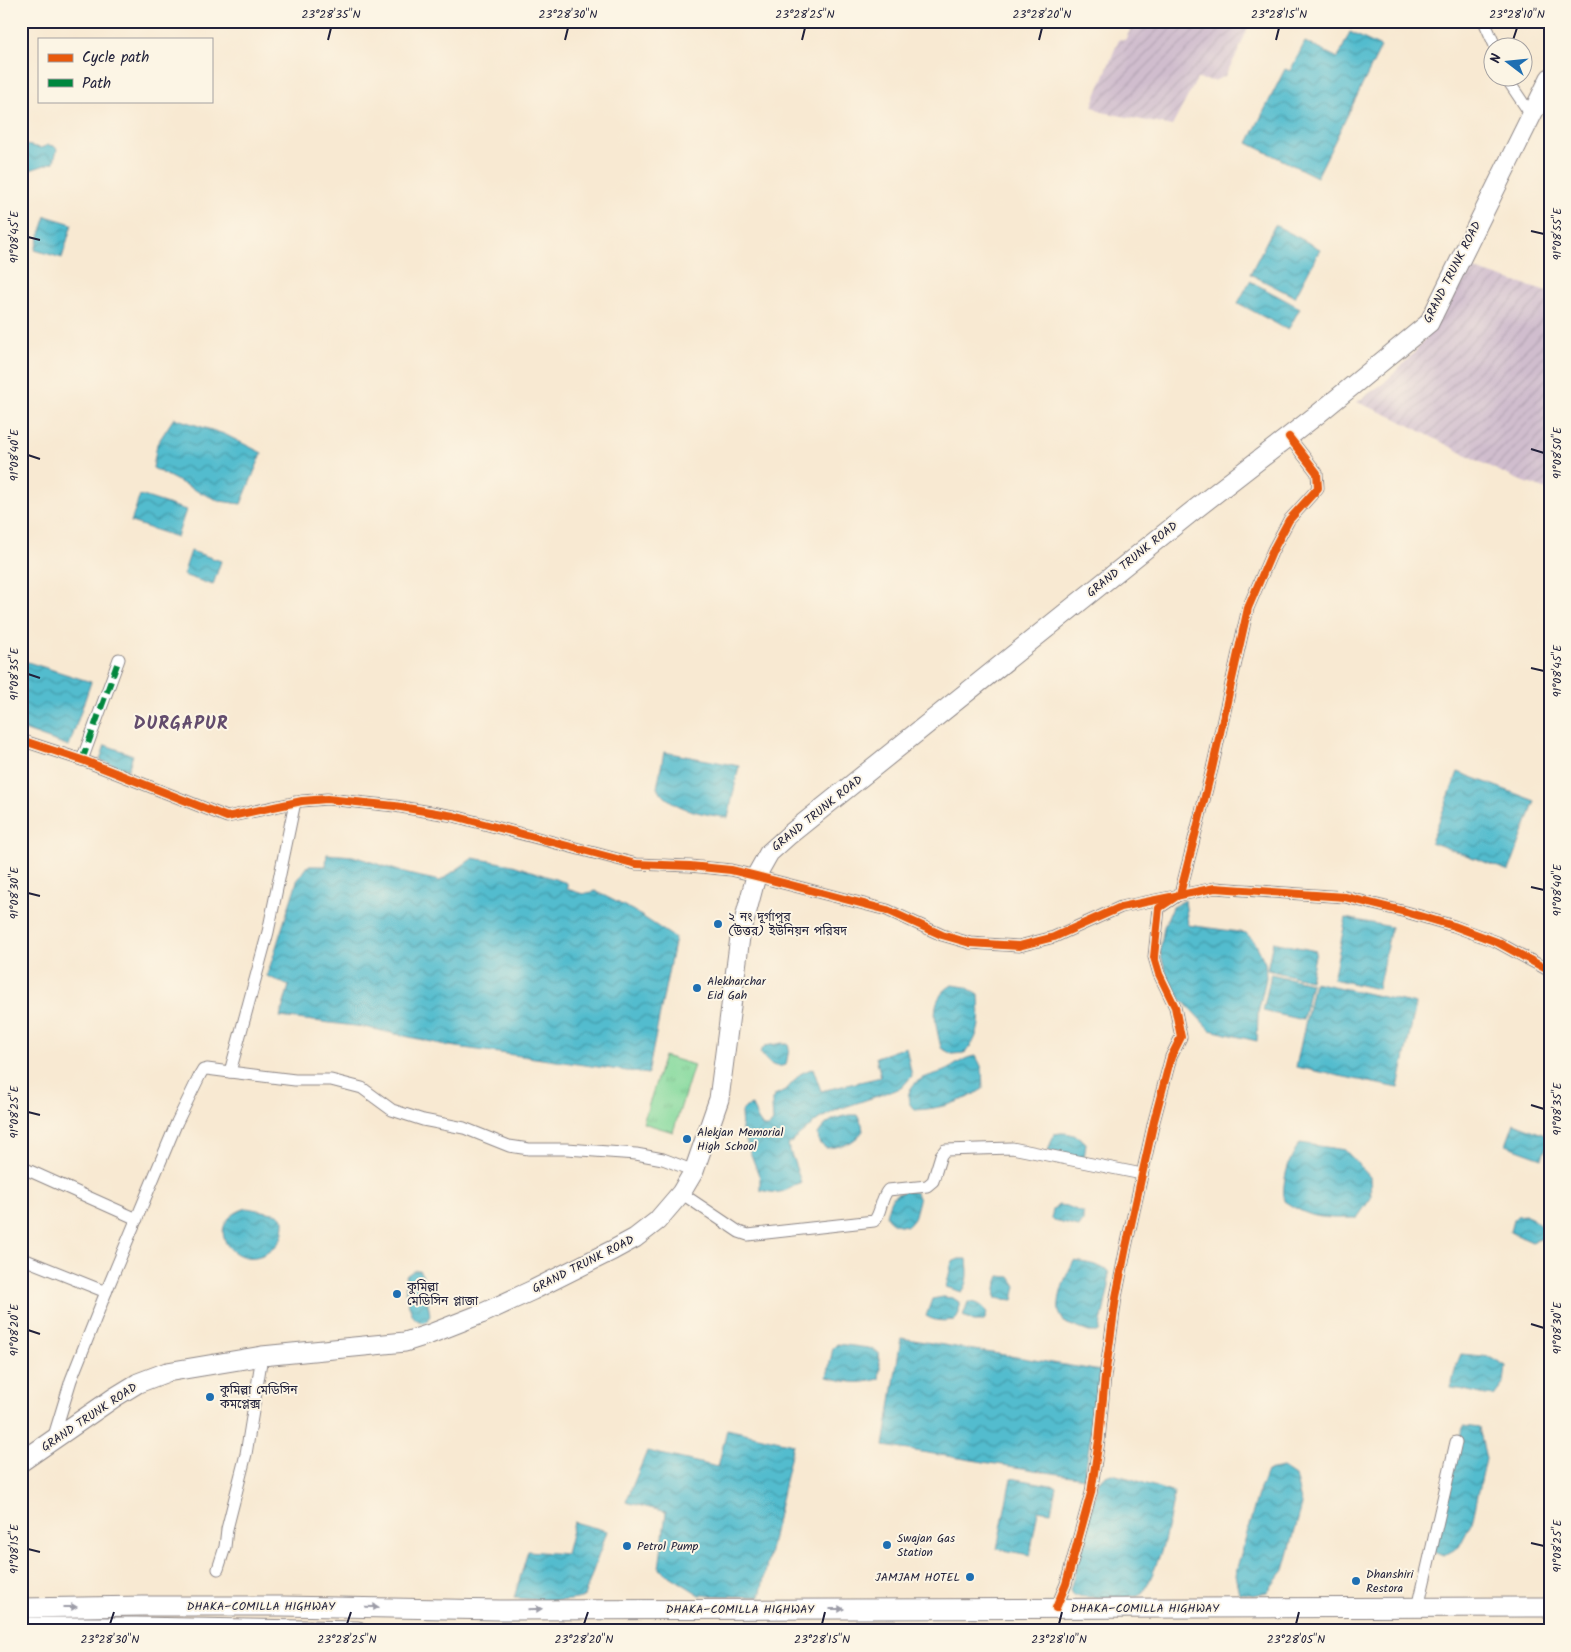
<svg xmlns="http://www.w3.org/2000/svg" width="1571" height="1652" viewBox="0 0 1571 1652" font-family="Kalam,'Noto Sans Bengali',sans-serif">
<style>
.industrial{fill:url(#industrial-furrows)}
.grass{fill:url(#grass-tufts);stroke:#527e6c}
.water{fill:url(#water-waves);stroke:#3a6f84}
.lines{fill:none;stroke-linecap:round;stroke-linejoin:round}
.minor-casing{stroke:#8d8686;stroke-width:13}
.trunk-casing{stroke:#8d8686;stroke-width:21}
.minor{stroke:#fff;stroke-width:11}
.trunk{stroke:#fff;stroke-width:19}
.quiet{stroke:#00873e;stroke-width:6;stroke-dasharray:12 6;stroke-linecap:butt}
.cycleway-casing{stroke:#fcf5e5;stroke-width:11}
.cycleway{stroke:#e8590c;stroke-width:8}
.oneway{fill:#9c9ca7}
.ticks{fill:none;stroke:#22223b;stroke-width:2}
.poi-dot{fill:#1f6fb2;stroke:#fcf5e5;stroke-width:2}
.labels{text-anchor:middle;stroke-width:4;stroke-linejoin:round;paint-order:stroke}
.street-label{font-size:12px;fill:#22223b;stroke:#fcf5e5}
.poi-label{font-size:12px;fill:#22223b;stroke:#fcf5e5;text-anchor:start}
.district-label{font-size:18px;font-weight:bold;letter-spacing:1px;fill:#634c6d;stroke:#fcf5e5}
.neatline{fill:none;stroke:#22223b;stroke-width:2}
.ticks-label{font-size:12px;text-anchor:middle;fill:#22223b}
</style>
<defs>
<pattern id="industrial-furrows" width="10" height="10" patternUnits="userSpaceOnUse" patternTransform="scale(1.25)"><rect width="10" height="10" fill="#d0bdce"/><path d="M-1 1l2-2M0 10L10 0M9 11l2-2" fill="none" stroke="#b2a2b2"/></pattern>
<pattern id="grass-tufts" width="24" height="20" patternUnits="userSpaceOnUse" patternTransform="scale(1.25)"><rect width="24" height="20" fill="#83d99c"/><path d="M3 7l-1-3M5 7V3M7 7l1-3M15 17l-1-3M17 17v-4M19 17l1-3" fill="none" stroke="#71ba87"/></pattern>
<pattern id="water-waves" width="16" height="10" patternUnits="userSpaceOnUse" patternTransform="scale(1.25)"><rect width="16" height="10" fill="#52bcce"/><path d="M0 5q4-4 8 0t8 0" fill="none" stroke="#4498a8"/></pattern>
</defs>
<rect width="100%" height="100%" fill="#fcf5e5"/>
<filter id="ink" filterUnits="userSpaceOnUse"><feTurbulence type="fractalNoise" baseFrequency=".02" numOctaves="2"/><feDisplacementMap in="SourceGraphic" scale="10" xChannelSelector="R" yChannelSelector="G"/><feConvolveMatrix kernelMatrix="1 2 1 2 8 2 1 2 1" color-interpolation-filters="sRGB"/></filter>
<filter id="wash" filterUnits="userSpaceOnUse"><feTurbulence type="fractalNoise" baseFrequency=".0096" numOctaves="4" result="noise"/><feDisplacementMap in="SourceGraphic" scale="20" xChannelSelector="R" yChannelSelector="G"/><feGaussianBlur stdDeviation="1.12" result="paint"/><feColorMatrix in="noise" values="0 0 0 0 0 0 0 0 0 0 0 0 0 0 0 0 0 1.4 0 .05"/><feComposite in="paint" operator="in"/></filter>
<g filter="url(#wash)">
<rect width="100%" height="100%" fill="#f8e9d2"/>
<g class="industrial">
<polygon points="1135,21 1252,21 1247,30 1238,52 1225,76 1214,81 1197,79 1172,126 1102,112 1092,106 1119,39 1125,40"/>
<polygon points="1468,267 1550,293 1550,491 1516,479 1480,462 1395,418 1357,402 1384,383 1415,352 1435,324"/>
</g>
<polygon class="grass" points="664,1056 694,1065 673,1132 643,1123"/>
<g class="water">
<polygon points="1350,32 1381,47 1317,177 1248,143 1285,69 1290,71 1305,42 1338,58"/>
<polygon points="21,144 41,148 48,145 54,146 57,149 54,162 21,173"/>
<polygon points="46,216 72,224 62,258 35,250"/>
<polygon points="1275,225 1320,249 1295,297 1250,274"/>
<polygon points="1250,281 1300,308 1288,330 1238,303"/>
<polygon points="174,418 224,434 262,453 241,504 220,501 197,491 153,468 157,444"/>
<polygon points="140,495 186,510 177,537 131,522"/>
<polygon points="191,551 221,561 213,585 183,575"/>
<polygon points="21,660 91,682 69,746 21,729"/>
<polygon points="105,745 133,755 128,770 100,760"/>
<path d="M664,752L739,766L728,818C702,813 674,811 657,788Z"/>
<polygon points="1458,772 1535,801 1509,871 1431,842"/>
<polygon points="327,854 353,856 408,874 440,881 473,858 513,865 567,883 567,889 583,894 595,891 634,911 675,938 648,1074 450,1046 364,1027 280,1017 289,986 267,976 297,881 308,866 326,866"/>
<polygon points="1185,900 1188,925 1246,933 1255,942 1265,963 1266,978 1258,1013 1257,1041 1210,1030 1180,998 1168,979 1160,952 1164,927 1172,907"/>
<polygon points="1346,918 1391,927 1378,989 1333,979"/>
<polygon points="1273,942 1316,951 1310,980 1267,970"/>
<polygon points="1271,974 1311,983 1303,1020 1263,1011"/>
<polygon points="1314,982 1416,1004 1398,1088 1296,1067"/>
<path d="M952,985L966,987L979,995C980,1019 982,1034 965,1053L952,1054L941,1048C936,1024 927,1000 952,985Z"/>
<path d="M782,1043L788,1044L789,1049L786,1065C772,1069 767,1062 760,1052L765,1046Z"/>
<path d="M906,1047L912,1076L901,1088L839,1109L819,1119L788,1145L801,1182C785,1192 780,1195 760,1190V1178L742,1131L741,1112L746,1107L752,1105L758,1120L763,1127H769L773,1122L772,1105V1100L775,1095L787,1089L800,1074L813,1068L821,1091L881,1077L876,1057Z"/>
<path d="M976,1056L982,1068L983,1089C962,1102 940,1109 915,1110C910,1106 907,1100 909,1093C914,1077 932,1076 944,1071C956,1066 963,1057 976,1056Z"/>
<path d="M850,1115H857L862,1124L863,1131C853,1144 842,1147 826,1148L819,1143L818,1134C826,1121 836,1117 850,1115Z"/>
<polygon points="1514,1123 1550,1137 1542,1158 1506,1145"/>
<path d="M1061,1133C1071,1133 1079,1136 1086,1143L1084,1159L1048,1151L1054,1134Z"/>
<path d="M1300,1143L1345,1150L1370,1177L1371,1198L1357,1218C1325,1218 1312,1220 1284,1201C1282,1181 1288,1159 1300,1143Z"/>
<path d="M909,1191L916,1193L919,1200L914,1219L908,1226C899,1225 891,1225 886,1216C890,1200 891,1193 909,1191Z"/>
<polygon points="1058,1205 1067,1206 1083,1213 1083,1221 1079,1227 1054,1221 1051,1218 1053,1210"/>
<path d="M247,1208L278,1214L284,1220C284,1233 282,1242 271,1250C236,1277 197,1223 247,1208Z"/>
<polygon points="1525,1215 1533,1219 1547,1232 1546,1237 1532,1242 1510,1232 1513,1220 1517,1216"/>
<path d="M959,1259H967C968,1272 970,1281 962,1292L946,1287L952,1262Z"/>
<path d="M1074,1261C1087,1263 1097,1264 1108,1271L1109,1286L1099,1332H1089L1065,1323C1063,1320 1060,1315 1059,1312C1057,1297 1066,1274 1074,1261Z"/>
<path d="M414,1270H419L423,1276L430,1315L428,1321L423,1323C419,1321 416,1320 413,1316C408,1306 404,1287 406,1276Z"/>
<polygon points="999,1276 1010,1277 1016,1286 1013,1300 995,1298 997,1281"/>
<path d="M943,1297L953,1298L959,1302V1313L955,1320C944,1321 936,1322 926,1316L932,1299Z"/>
<path d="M968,1302C977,1302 983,1305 987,1313L984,1321H974L963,1316Z"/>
<polygon points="901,1338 1101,1371 1084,1478 884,1446"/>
<path d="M837,1344L869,1348L879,1353L880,1369L879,1379C858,1385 848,1382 827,1377L833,1348Z"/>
<path d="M1461,1354L1491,1357L1506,1366L1504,1383L1494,1396C1479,1395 1466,1389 1451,1388L1456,1366Z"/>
<polygon points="1464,1426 1479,1428 1486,1459 1472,1522 1459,1547 1443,1556 1434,1552 1459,1437"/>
<polygon points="727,1429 793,1444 760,1597 700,1595 659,1569 666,1512 626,1502 647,1451 718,1467"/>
<polygon points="1283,1468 1295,1476 1302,1505 1284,1570 1267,1592 1253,1595 1239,1593 1235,1575 1258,1494 1267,1471"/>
<path d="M1112,1474L1132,1479L1174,1493C1168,1530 1161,1560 1143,1594L1119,1599L1073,1596L1070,1590L1098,1482L1104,1476Z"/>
<polygon points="1011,1478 1056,1486 1051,1512 1038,1510 1030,1555 997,1549"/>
<path d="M574,1522L607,1531L584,1597C565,1604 534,1599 514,1598L528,1551L566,1554Z"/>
</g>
</g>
<g filter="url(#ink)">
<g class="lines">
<defs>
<g id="minor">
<polyline points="1484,21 1496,48"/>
<polyline points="1508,78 1511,85 1531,115"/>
<polyline points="21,740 85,761 227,817 302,801 327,799 395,806 454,816 636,864 690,866 731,870 756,876 887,910 942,935 970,943 1019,946 1054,937 1121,907 1215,888 1345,897 1406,912 1454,926 1497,942 1550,971"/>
<polyline points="82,760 119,659"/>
<polyline points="230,1072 295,1080 331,1080 362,1088 392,1110 423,1120 464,1128 509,1146 529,1149 567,1149 636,1154 663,1159 694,1171"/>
<polyline points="21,1167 137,1219"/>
<path d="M681,1193L739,1232L748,1235L874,1221C882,1212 880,1199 888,1190L927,1186L933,1181L941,1155L945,1150L1012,1148L1142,1174"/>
<polyline points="21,1258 106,1292"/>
<polyline points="53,1439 71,1380 106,1292 177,1122 200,1075 203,1070 207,1069 230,1072 268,932 295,802"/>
<polyline points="218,1569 225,1547 227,1529 246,1454 262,1356"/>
<polyline points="1056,1608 1066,1584 1091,1493 1099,1440 1105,1377 1116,1297 1126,1247 1154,1121 1171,1057 1181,1037 1175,1007 1159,974 1154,957 1159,908 1180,894 1212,769 1248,608 1273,550 1289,520 1318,488 1317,473 1289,437"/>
<polyline points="1418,1608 1456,1442"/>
</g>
<g id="trunk">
<polyline points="21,1462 115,1397 138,1383 167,1372 262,1356 405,1342 430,1334 481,1314 533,1290 613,1250 635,1238 657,1221 681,1193 694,1171 719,1099 740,937 756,876 769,853 789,835 1189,514 1318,414 1429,323 1550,78"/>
<polyline points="21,1608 143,1606 282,1606 500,1610 1550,1607"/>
<polyline points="21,1627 136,1627 358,1631"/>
</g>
</defs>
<use href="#minor" class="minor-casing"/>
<use href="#trunk" class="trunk-casing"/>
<use href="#minor" class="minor"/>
<use href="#trunk" class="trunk"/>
<polyline class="quiet" points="82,760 119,659"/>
<defs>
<g id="cycleway">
<polyline points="21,740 85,761 227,817 302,801 327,799 395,806 454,816 636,864 690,866 731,870 756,876 887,910 942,935 970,943 1019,946 1054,937 1121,907 1215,888 1345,897 1406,912 1454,926 1497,942 1550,971"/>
<polyline points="1056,1608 1066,1584 1091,1493 1099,1440 1105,1377 1116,1297 1126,1247 1154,1121 1171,1057 1181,1037 1175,1007 1159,974 1154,957 1159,908 1180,894 1212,769 1248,608 1273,550 1289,520 1318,488 1317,473 1289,437"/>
</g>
</defs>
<use href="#cycleway" class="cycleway-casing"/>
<use href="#cycleway" class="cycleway"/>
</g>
<defs><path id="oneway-solid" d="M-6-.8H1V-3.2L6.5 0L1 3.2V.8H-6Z" transform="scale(1.25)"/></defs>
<g class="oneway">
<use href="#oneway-solid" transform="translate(70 1607)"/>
<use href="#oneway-solid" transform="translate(372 1607) rotate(1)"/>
<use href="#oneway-solid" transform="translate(535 1609) rotate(-1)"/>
<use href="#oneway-solid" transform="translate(837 1609)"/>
</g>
</g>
<path class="ticks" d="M328,40L331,28M565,40L568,28M802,40L805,28M1039,40L1042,28M1276,40L1279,28M1513,40L1517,28M1531,231L1544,234M28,237L40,240M1531,449L1544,453M28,455L40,459M1531,668L1544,671M28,674L40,678M1531,887L1544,890M28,893L40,896M1531,1105L1544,1109M28,1112L40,1115M1531,1324L1544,1328M28,1330L40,1334M1531,1543L1544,1546M28,1549L40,1552M110,1624L114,1612M347,1624L351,1612M584,1624L588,1612M822,1624L825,1612M1059,1624L1062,1612M1296,1624L1299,1612"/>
<g class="poi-dot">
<circle cx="718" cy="924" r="5"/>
<circle cx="697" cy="988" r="5"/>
<circle cx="687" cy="1139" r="5"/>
<circle cx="397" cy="1294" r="5"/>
<circle cx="210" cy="1397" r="5"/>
<circle cx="887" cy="1545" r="5"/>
<circle cx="627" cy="1546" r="5"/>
<circle cx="970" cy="1577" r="5"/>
<circle cx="1356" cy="1581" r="5"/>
</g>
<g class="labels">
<g class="street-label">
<text transform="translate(1452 272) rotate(-63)" y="4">GRAND TRUNK ROAD</text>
<text transform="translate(1132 559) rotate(-39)" y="4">GRAND TRUNK ROAD</text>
<text transform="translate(817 813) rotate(-39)" y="4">GRAND TRUNK ROAD</text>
<text transform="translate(583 1264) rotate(-27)" y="4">GRAND TRUNK ROAD</text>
<text transform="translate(89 1417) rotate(-34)" y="4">GRAND TRUNK ROAD</text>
<text x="261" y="1610">DHAKA–COMILLA HIGHWAY</text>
<text x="1145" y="1612">DHAKA–COMILLA HIGHWAY</text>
<text x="740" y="1613">DHAKA–COMILLA HIGHWAY</text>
</g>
<g class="poi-label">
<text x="728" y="921">২ নং দূর্গাপুর<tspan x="728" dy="14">(উত্তর) ইউনিয়ন পরিষদ</tspan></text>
<text x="707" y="985">Alekharchar<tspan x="707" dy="14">Eid Gah</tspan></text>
<text x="697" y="1136">Alekjan Memorial<tspan x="697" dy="14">High School</tspan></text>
<text x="407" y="1291">কুমিল্লা<tspan x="407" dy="14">মেডিসিন প্লাজা</tspan></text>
<text x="220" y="1394">কুমিল্লা মেডিসিন<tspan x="220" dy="14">কমপ্লেক্স</tspan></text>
<text x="897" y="1542">Swajan Gas<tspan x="897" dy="14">Station</tspan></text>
<text x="637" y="1550">Petrol Pump</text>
<text x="1366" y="1578">Dhanshiri<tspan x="1366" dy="14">Restora</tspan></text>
<text x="960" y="1581" text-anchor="end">JAMJAM HOTEL</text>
</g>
<g class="district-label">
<text x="181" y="729">DURGAPUR</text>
</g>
</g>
<rect width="1571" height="1652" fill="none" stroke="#fcf5e5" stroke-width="55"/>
<rect x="38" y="38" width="175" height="65" fill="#fcf5e5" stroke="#a5a1a1"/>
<rect x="48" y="54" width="25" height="8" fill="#e8590c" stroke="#a5a1a1"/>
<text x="82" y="62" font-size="15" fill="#22223b">Cycle path</text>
<rect x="48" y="79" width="25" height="8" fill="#00873e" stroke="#a5a1a1"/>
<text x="82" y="88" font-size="15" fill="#22223b">Path</text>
<g transform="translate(1508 62) rotate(286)"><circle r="24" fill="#fcf5e5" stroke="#a5a1a1"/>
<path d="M0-4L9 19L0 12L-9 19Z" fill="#1f6fb2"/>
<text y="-8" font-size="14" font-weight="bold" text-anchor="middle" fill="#22223b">N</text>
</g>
<rect x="28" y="28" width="1516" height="1596" class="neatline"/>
<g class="ticks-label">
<text x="331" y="18">23°28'35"N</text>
<text x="568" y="18">23°28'30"N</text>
<text x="805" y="18">23°28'25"N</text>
<text x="1042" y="18">23°28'20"N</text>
<text x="1279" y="18">23°28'15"N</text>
<text x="1517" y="18">23°28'10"N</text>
<text transform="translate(1557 234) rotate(-90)" y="4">91°08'55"E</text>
<text transform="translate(14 237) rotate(-90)" y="4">91°08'45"E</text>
<text transform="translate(1557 453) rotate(-90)" y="4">91°08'50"E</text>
<text transform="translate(14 455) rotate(-90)" y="4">91°08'40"E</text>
<text transform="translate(1557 671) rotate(-90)" y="4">91°08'45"E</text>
<text transform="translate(14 674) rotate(-90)" y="4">91°08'35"E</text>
<text transform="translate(1557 890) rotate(-90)" y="4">91°08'40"E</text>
<text transform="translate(14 893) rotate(-90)" y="4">91°08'30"E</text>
<text transform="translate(1557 1109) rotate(-90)" y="4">91°08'35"E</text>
<text transform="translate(14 1112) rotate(-90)" y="4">91°08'25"E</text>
<text transform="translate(1557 1328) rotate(-90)" y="4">91°08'30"E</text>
<text transform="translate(14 1330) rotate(-90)" y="4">91°08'20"E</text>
<text transform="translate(1557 1546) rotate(-90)" y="4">91°08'25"E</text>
<text transform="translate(14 1549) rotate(-90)" y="4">91°08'15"E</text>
<text x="110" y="1643">23°28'30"N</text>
<text x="347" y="1643">23°28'25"N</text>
<text x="584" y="1643">23°28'20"N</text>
<text x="822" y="1643">23°28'15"N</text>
<text x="1059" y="1643">23°28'10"N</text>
<text x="1296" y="1643">23°28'05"N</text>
</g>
</svg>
